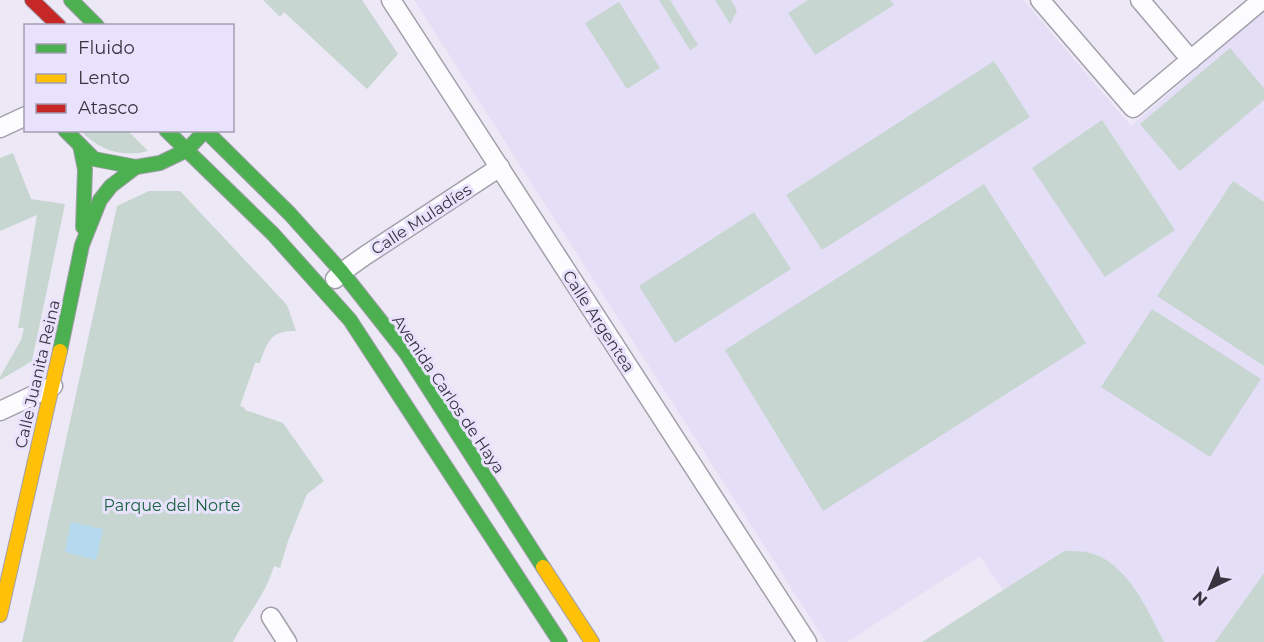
<svg xmlns="http://www.w3.org/2000/svg" width="1264" height="642" viewBox="0 0 1264 642" font-family="Montserrat,sans-serif">
<style>
.built{fill:#e4def7}
.green{fill:#c7d6d1}
.water{fill:#b5d9ee}
.lines{fill:none;stroke-linecap:round;stroke-linejoin:round}
.street-casing{stroke:#a39fab;stroke-width:21}
.fast-casing{stroke:#a39fab;stroke-width:16}
.slow-casing{stroke:#a39fab;stroke-width:16}
.jam-casing{stroke:#a39fab;stroke-width:16}
.street{stroke:#fcfcfe;stroke-width:18}
.fast{stroke:#4caf50;stroke-width:14}
.slow{stroke:#ffc107;stroke-width:14}
.jam{stroke:#c62828;stroke-width:14}
.labels{text-anchor:middle;stroke-width:6;stroke-linejoin:round;paint-order:stroke}
.street-label{font-size:16px;fill:#383540;stroke:#e8e2fc}
.park-label{font-size:16px;fill:#1a643f;stroke:#e8e2fc}
</style>
<rect width="100%" height="100%" fill="#ece8f6"/>
<polygon class="built" points="414,0 1023,0 1131,126 1264,11 1264,573 1215,642 1164,642 1131,584 1108,561 1088,552 1064,551 1003,590 980,556 847,642 826,642"/>
<g class="green">
<polygon points="263,0 362,0 398,54 367,89 284,12 280,17"/>
<polygon points="659,0 670,0 698,45 690,50"/>
<polygon points="715,0 731,0 737,11 730,24"/>
<polygon points="808,0 890,0 894,5 815,55 788,13"/>
<polygon points="619,2 660,68 627,89 585,23"/>
<polygon points="1230,48 1264,88 1264,100 1180,171 1140,124"/>
<polygon points="994,61 1030,117 822,250 786,195"/>
<polygon points="1102,120 1175,230 1105,277 1032,168"/>
<path d="M81,131H128L148,151C122,158 99,150 81,131Z"/>
<polygon points="13,153 31,199 65,204 32,361 0,380 0,377 21,340 24,328 18,328 37,215 0,231 0,158"/>
<polygon points="1233,181 1264,202 1264,366 1157,296"/>
<polygon points="984,184 1086,343 823,511 725,350"/>
<path d="M149,191H180L287,305L296,331C271,330 267,342 260,363H255L240,406L245,408V410L283,423L324,481L307,494L288,541L280,568L274,566C265,596 247,615 233,642H22L117,206Z"/>
<polygon points="754,212 791,269 675,343 639,286"/>
<polygon points="1152,309 1261,379 1210,457 1101,387"/>
<path d="M1064,551C1071,551 1080,551 1087,552C1127,561 1147,609 1164,642H922Z"/>
<polygon points="1264,573 1264,642 1215,642"/>
</g>
<polygon class="water" points="71,522 103,529 96,560 65,552"/>
<g class="lines">
<defs>
<g id="street">
<polyline points="391,0 807,642"/>
<polyline points="1040,0 1133,108 1262,0"/>
<polyline points="1140,0 1191,60"/>
<polyline points="0,128 26,116"/>
<polyline points="335,279 342,272 366,255 500,167"/>
<polyline points="0,411 53,386"/>
<polyline points="271,617 287,642"/>
</g>
<g id="fast">
<polyline points="71,0 97,26"/>
<polyline points="65,130 94,159 136,167 160,163 187,150 201,135"/>
<polyline points="166,130 273,234 350,320 560,642"/>
<polyline points="205,130 290,214 342,272 406,353 543,567"/>
<polyline points="80,145 85,169 83,227"/>
<polyline points="60,351 82,245 100,200 111,186 136,167"/>
</g>
<g id="slow">
<polyline points="543,567 592,642"/>
<polyline points="0,615 60,351"/>
</g>
<polyline id="jam" points="32,0 59,26"/>
</defs>
<use href="#street" class="street-casing"/>
<use href="#fast" class="fast-casing"/>
<use href="#slow" class="slow-casing"/>
<use href="#jam" class="jam-casing"/>
<use href="#street" class="street"/>
<use href="#fast" class="fast"/>
<use href="#slow" class="slow"/>
<use href="#jam" class="jam"/>
</g>
<g class="labels">
<g class="street-label">
<text transform="translate(421 219) rotate(-33)" y="6">Calle Muladíes</text>
<text transform="translate(599 321) rotate(57)" y="6">Calle Argentea</text>
<text transform="translate(37 374) rotate(-77)" y="6">Calle Juanita Reina</text>
<text transform="translate(449 394) rotate(56)" y="6">Avenida Carlos de Haya</text>
</g>
<g class="park-label">
<text x="172" y="511">Parque del Norte</text>
</g>
</g>
<rect x="24" y="24" width="210" height="108" fill="#e8e2fc" stroke="#a29db1" stroke-width="1.5"/>
<rect x="36" y="44" width="30" height="9" fill="#4caf50" stroke="#a29db1" stroke-width="1.5"/>
<text x="78" y="54" font-size="18" fill="#383540">Fluido</text>
<rect x="36" y="74" width="30" height="9" fill="#ffc107" stroke="#a29db1" stroke-width="1.5"/>
<text x="78" y="84" font-size="18" fill="#383540">Lento</text>
<rect x="36" y="104" width="30" height="9" fill="#c62828" stroke="#a29db1" stroke-width="1.5"/>
<text x="78" y="114" font-size="18" fill="#383540">Atasco</text>
<g transform="translate(1210 588) rotate(224)" stroke="#e8e2fc" stroke-width="4.5" paint-order="stroke">
<path d="M0-4.5L10 22L0 15L-10 22Z" fill="#383540"/>
<text y="-9" font-size="16" font-weight="bold" text-anchor="middle" fill="#383540">N</text>
</g>
</svg>
